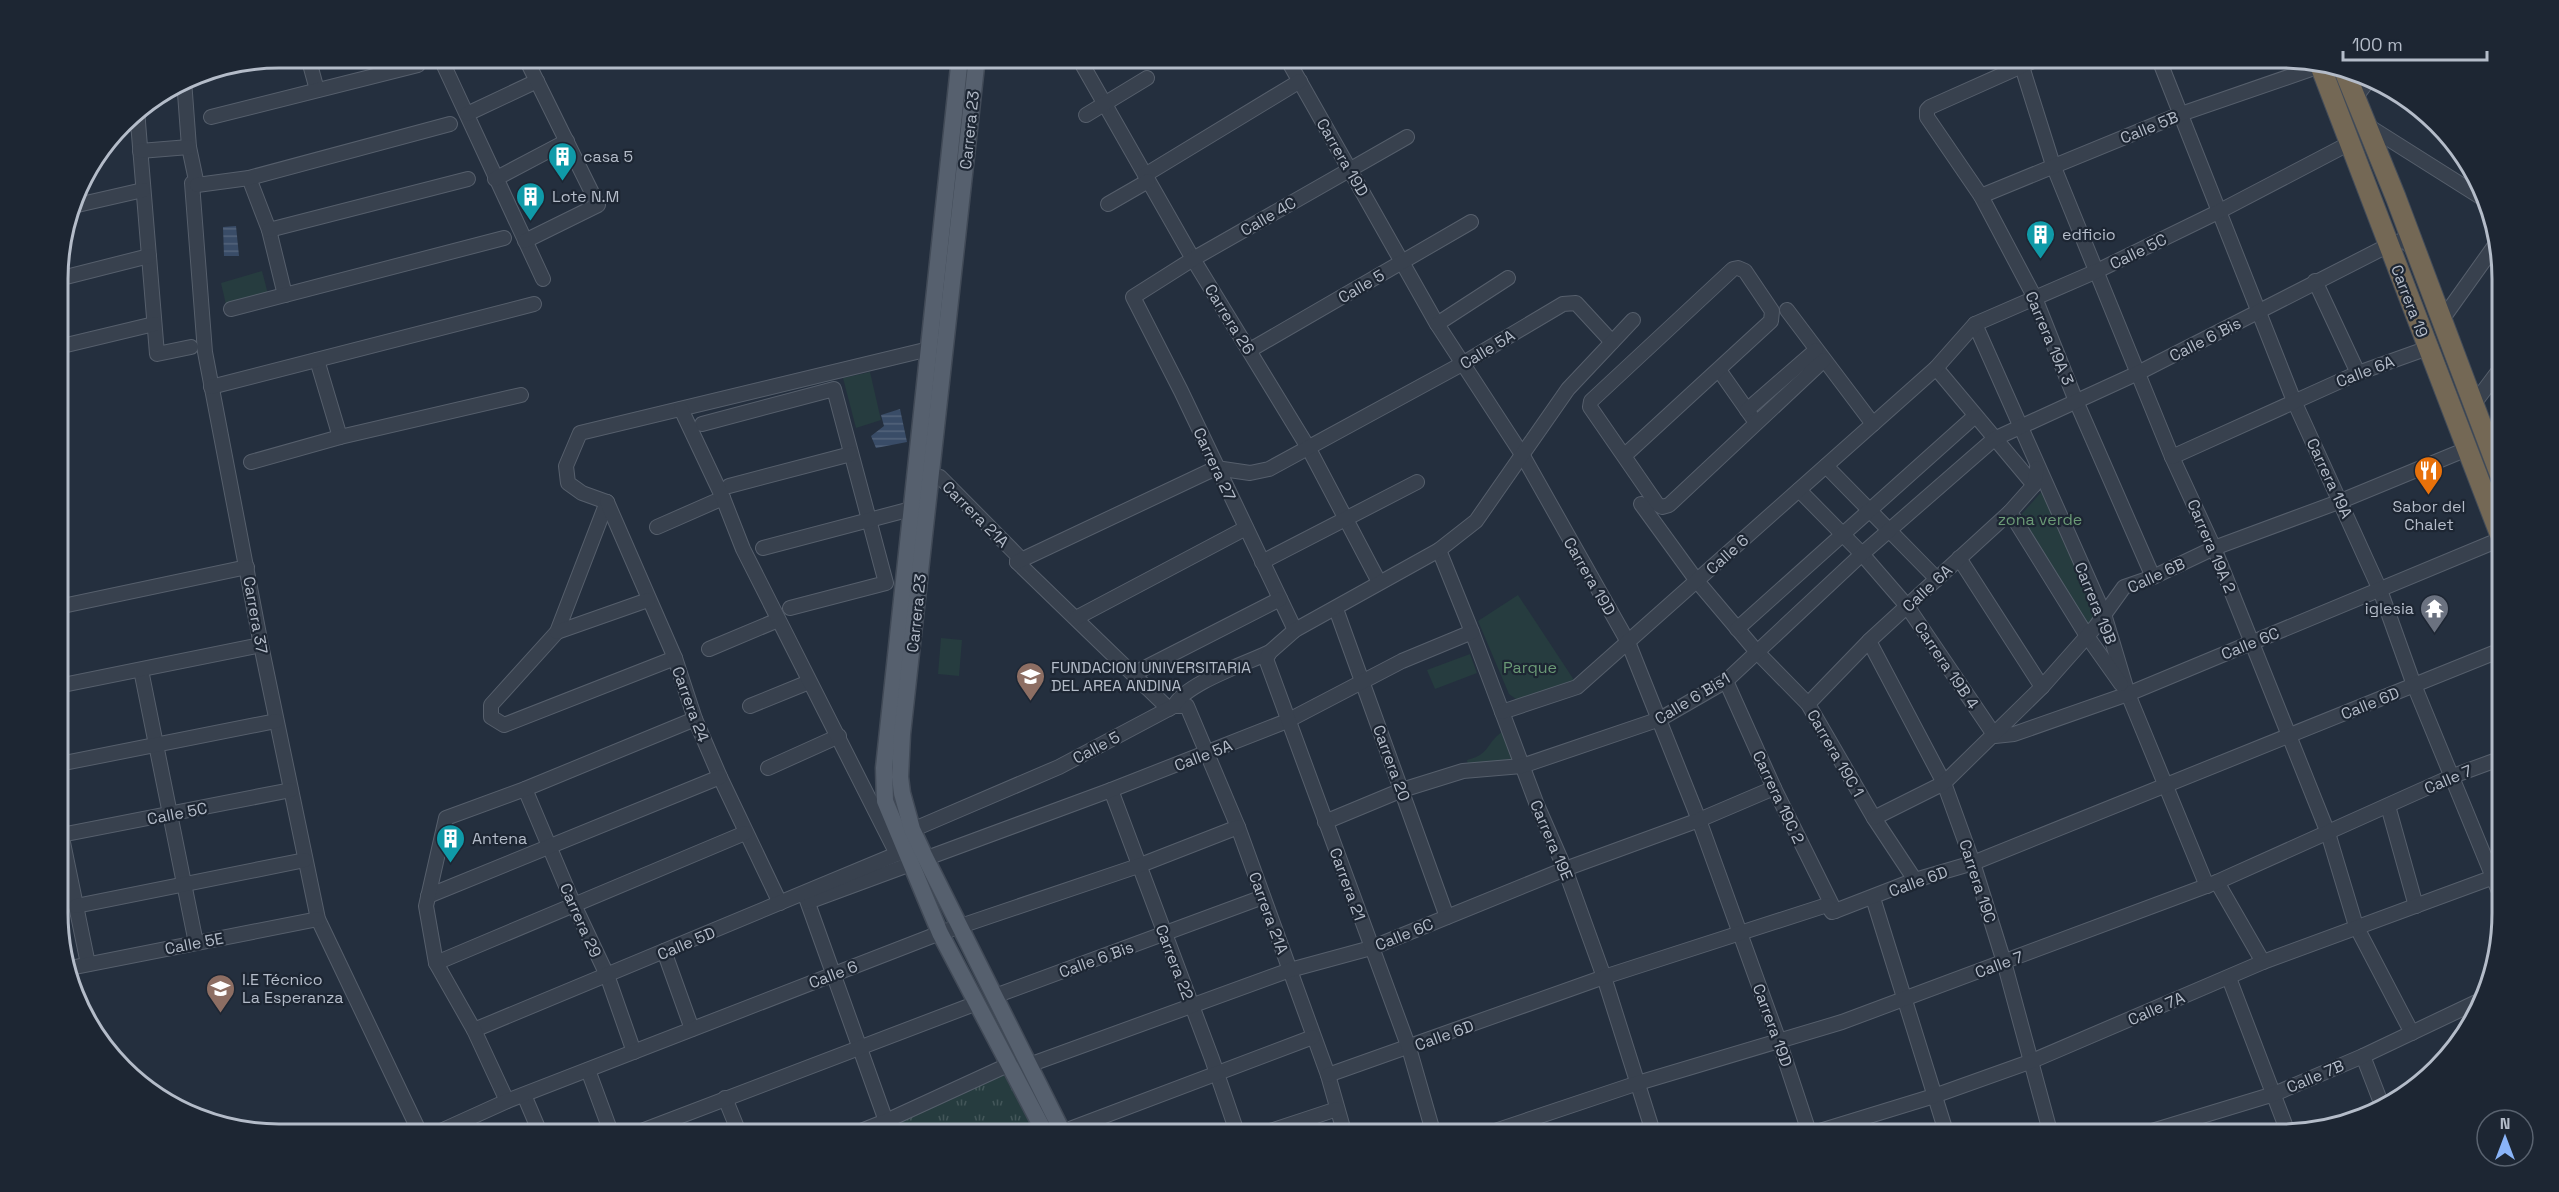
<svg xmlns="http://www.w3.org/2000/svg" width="2559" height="1192" viewBox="0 0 2559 1192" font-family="'Space Grotesk',sans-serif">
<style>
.grass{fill:url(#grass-tufts)}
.park{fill:#263c3f}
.water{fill:url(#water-rules)}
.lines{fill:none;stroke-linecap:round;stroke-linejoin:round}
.minor-casing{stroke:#565f6c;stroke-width:16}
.major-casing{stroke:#414a57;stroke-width:19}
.highway-casing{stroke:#434c59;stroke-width:22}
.minor{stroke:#38414e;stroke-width:14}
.major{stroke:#56606e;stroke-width:16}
.highway{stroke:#746855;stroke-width:20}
.labels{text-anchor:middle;stroke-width:4.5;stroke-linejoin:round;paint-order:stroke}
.street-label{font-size:16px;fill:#b4bcc9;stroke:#1d2633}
.poi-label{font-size:16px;fill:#b4bcc9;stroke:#1d2633;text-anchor:start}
.park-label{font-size:16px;fill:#6b9a76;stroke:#1d2633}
.rim{fill:none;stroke:#b4bcc9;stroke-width:3}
</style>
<defs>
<pattern id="grass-tufts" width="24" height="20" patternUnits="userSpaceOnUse" patternTransform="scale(1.5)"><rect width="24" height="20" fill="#263c3f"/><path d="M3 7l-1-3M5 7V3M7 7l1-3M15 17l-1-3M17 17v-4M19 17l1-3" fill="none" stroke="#435659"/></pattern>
<pattern id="water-rules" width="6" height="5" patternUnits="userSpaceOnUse" patternTransform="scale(1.5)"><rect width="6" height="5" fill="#394c67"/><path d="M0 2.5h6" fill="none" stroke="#53647b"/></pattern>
</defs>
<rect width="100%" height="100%" fill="#242f3e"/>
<polygon class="grass" points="1006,1068 1040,1135 897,1135 890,1117"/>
<g class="park">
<polygon points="262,271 269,298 227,309 221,283"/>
<polygon points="870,372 881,420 856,428 843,378"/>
<polygon points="2044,489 2100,613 2087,628 2019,517"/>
<polygon points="1518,595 1574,680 1531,704 1520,702 1509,694 1478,621"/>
<polygon points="941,638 962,640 959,676 938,674"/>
<polygon points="1470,654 1477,673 1435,689 1427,670"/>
<path d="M1505,730L1519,763L1469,770L1467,760C1492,754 1485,742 1505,730Z"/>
</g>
<g class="water">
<polygon points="236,226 239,256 224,256 223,227"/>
<polygon points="900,409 907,442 876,448 871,436 884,426 881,415"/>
</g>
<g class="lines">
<defs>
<g id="minor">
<polyline points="308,57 317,90"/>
<polyline points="440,57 543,279"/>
<polyline points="1078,57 1193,259 1309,449 1379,582"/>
<polyline points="1286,57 1437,324 1523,456 1628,642 1699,820 1779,1041 1810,1135"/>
<polyline points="2019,57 2053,165 2172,457 2214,548 2328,833 2356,926 2412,1033"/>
<polyline points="2042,57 1930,107 1927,110 1927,117 1981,196 2035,298 2076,401 2153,577"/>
<polyline points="2158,57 2294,401 2380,590 2414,685 2502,899"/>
<polyline points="184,80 189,147 197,185 192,183 205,352 261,645 318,919 421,1135"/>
<polyline points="2355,98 2371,77"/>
<polyline points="137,110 157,354 191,347"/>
<polyline points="467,114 537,81"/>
<polyline points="1086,115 1147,78"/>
<polyline points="211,117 418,65"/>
<polyline points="2365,124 2487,201"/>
<polyline points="122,125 138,122"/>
<polyline points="140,151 189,147"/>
<polyline points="1145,175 1300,81"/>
<polyline points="249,178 269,230 285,295"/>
<polyline points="495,179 567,141"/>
<polyline points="197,185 249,178 450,124"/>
<polyline points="1981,196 2181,114 2320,66"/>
<polyline points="1108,204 1148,181"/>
<polyline points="73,206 143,190"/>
<polyline points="269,230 468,179"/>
<polyline points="525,241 598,205 525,57"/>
<polyline points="58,279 149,256"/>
<polyline points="2315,281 2358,373"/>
<polyline points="231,309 504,238"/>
<polyline points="1787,310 1873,424"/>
<polyline points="2441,321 2498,241"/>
<polyline points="1437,324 1508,278"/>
<polyline points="1975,324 2104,614 2128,694 2207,886"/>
<polyline points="58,347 154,324"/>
<polyline points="1250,350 1471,222"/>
<polyline points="317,360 340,437"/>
<polyline points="1936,368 2034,485"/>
<polyline points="1719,370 1752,417"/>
<polyline points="211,387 534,304"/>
<polyline points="2473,405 2500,369"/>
<polyline points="1747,410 1816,350"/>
<polyline points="702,424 834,389 886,583 790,608"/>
<polyline points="1624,456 1771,321 1772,311 1745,271 1738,268 1733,269 1591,401 1590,407 1657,504 1662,507 1669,505 1824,360"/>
<polyline points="2172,457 2358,373 2428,348"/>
<polyline points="251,462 340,437 521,395"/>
<polyline points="1826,466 1937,579"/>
<polyline points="932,476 940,477 1018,556 1017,562 1169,709"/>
<polyline points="729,486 851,454"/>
<polyline points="1799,490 1862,554 1907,606 1995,736 2014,734 2128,694 2501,539"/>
<polyline points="607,502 582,493 568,483 566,466 580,433 929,349"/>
<polyline points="607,502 557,632 491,705 491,717 504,725 675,658"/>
<polyline points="607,502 675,658 695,719 720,777 780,903"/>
<polyline points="1641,504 1697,581 1757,652 1808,704 1874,818 1915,880"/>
<polyline points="2010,512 2087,636 2121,684"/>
<polyline points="657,527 723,498"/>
<polyline points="763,548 911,509"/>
<polyline points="1439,550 1472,632 1537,805 1565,869 1604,977 1654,1135"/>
<polyline points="1959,558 2042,687"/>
<polyline points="1017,562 1216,468 1250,473 1269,469 1462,364 1563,304 1576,303 1612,342"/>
<polyline points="1262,562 1417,482"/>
<polyline points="58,607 247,567"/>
<polyline points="1336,609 1447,917"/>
<polyline points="1076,618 1246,528"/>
<polyline points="1737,629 1975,416"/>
<polyline points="1295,630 1181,391 1133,297 1193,259 1407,137"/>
<polyline points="557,632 648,600"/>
<polyline points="1869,641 1944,783 1973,863 2004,962 2051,1135"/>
<polyline points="709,649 778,620"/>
<polyline points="141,670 196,943"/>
<polyline points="1133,674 1280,599"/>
<polyline points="1726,681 1774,788 1835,911"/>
<polyline points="58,686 261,645"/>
<polyline points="1808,704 1869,641 2010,512 2034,485 2037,468"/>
<polyline points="750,706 809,682"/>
<polyline points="1174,706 1187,706 1238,827 1328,1075 1345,1135"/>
<polyline points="1502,712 1577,687 1936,368 1975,324 2097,271 2220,211 2350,143"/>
<polyline points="59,764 276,721"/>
<polyline points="768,768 839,736"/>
<polyline points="525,789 574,905 607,975 634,1052"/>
<polyline points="1111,790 1212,1059 1238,1135"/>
<polyline points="2388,806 2416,906"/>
<polyline points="1874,818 1944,783 2042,687 2096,626 2124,587 2153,577 2214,548 2341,501 2467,449"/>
<polyline points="1325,822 1402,790 1463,771 1522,766 1660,719 1726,681 1862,554 1994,439 2138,373 2389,245 2403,240 2413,248"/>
<polyline points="59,823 88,964"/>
<path d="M912,830L1059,767L1174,706C1186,683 1245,664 1270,652"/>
<polyline points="61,835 291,790"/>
<polyline points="2217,882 2263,962"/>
<polyline points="805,895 891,1135"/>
<polyline points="428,896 720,777"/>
<polyline points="1873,898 1947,1135"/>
<polyline points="808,902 1111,790 1287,721 1402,661 1472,632"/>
<polyline points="76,906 305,860"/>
<polyline points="664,951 692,1029"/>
<polyline points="436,963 745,833"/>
<polyline points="70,968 318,919"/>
<polyline points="2229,978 2289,1135"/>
<polyline points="995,996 1263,897"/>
<polyline points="474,1030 897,854 743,549 723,498 681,409"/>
<polyline points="2363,1056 2383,1108"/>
<polyline points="1029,1065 1290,970 1371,948 1565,869 1699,820 1774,788"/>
<polyline points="588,1070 612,1135"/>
<polyline points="1328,1075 1604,977 1827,905 1832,912 1835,911 1915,880 1973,863 2501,650"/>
<polyline points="524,1095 541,1135"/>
<polyline points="725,1098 740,1135"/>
<polyline points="507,1101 474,1030 436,963 426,906 446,818 525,789 695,719"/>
<polyline points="432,1135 507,1101 940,933 1138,866 1238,827"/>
<polyline points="631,1135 977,1003"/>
<polyline points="851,1135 886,1121 1010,1064"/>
<polyline points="1054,1135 1313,1037"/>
<polyline points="1258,1135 1337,1109"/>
<polyline points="1434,1135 1409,1048 1266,659 1270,652 1295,630 1439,550 1476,521 1568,389 1633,320"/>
<polyline points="1483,1135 1638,1083 1842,1022 2217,882 2453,776 2502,758"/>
<polyline points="1807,1135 1934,1096 2032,1061 2263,962 2502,874"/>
<polyline points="2139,1135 2274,1094 2363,1056 2485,998"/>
</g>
<g id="major">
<polyline points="960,57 884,768 885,801 940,933 1046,1135"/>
<polyline points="977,57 902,734 900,777 902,793 912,829 925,857 1064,1135"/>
</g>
<g id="highway">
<polyline points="2320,65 2501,537"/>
<polyline points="2344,70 2396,198 2501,477"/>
</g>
</defs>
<use href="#minor" class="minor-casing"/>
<use href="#major" class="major-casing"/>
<use href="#highway" class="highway-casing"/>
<use href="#minor" class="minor"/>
<use href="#major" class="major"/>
<use href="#highway" class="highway"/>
</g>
<defs>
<symbol id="building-pin" viewBox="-11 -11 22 30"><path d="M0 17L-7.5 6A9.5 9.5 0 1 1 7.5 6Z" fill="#0f9aa8" stroke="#1d2633"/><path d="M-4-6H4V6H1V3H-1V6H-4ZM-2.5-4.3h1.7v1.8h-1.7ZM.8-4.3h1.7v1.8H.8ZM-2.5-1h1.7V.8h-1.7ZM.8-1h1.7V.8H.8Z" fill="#fff"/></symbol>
<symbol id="restaurant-pin" viewBox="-11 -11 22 30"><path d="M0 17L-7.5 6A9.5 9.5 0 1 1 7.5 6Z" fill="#e8710a" stroke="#1d2633"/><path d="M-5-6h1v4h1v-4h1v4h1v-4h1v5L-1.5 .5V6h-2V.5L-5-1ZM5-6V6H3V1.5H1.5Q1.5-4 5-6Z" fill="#fff"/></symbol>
<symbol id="temple-pin" viewBox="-11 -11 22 30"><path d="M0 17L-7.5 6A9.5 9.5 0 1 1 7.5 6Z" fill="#6b7280" stroke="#1d2633"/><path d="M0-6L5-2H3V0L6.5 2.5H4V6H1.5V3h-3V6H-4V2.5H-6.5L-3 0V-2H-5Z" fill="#fff"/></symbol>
<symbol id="university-pin" viewBox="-11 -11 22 30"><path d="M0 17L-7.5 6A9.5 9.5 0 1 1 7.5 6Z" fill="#8d6e63" stroke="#1d2633"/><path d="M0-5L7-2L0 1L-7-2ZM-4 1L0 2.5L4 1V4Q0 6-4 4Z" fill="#fff"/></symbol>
<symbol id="school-pin" viewBox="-11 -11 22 30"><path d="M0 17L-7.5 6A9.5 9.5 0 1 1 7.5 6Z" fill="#8d6e63" stroke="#1d2633"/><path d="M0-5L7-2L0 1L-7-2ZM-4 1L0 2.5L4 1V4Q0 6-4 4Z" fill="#fff"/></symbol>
</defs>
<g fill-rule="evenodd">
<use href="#building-pin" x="546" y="140" width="33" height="45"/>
<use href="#building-pin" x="514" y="180" width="33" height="45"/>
<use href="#building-pin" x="2024" y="218" width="33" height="45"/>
<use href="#restaurant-pin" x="2412" y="454" width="33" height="45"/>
<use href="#temple-pin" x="2418" y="592" width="33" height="45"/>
<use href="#university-pin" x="1014" y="660" width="33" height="45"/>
<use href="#building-pin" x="434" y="822" width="33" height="45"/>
<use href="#school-pin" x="204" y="972" width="33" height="45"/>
</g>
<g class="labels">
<g class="street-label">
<text transform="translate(2149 127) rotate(-22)" y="6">Calle 5B</text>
<text transform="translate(969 130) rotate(-84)" y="6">Carrera 23</text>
<text transform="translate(1343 157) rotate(60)" y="6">Carrera 19D</text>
<text transform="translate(1268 216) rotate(-30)" y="6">Calle 4C</text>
<text transform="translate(2138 251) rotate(-26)" y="6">Calle 5C</text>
<text transform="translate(1361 286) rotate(-30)" y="6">Calle 5</text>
<text transform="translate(2410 301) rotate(69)" y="6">Carrera 19</text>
<text transform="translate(1230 319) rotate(58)" y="6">Carrera 26</text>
<text transform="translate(2050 338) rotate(67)" y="6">Carrera 19A 3</text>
<text transform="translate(2205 339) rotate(-27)" y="6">Calle 6 Bis</text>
<text transform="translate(1487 349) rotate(-31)" y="6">Calle 5A</text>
<text transform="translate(2365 371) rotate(-21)" y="6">Calle 6A</text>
<text transform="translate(1215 464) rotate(65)" y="6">Carrera 27</text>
<text transform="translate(2330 478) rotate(65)" y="6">Carrera 19A</text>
<text transform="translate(976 514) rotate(45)" y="6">Carrera 21A</text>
<text transform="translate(2212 546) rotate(67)" y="6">Carrera 19A 2</text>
<text transform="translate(1727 554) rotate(-42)" y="6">Calle 6</text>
<text transform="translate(2156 575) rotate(-25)" y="6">Calle 6B</text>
<text transform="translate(1590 576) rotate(60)" y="6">Carrera 19D</text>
<text transform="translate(1927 588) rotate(-43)" y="6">Calle 6A</text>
<text transform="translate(2096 603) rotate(68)" y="6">Carrera 19B</text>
<text transform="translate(916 613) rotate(-84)" y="6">Carrera 23</text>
<text transform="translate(256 615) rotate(80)" y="6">Carrera 37</text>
<text transform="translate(2250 643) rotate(-22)" y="6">Calle 6C</text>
<text transform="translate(1947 665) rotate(56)" y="6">Carrera 19B 4</text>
<text transform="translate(1692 698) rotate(-31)" y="6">Calle 6 Bis1</text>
<text transform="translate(2370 703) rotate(-22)" y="6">Calle 6D</text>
<text transform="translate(691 704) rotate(70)" y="6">Carrera 24</text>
<text transform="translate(1096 747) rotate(-28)" y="6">Calle 5</text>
<text transform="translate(1836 753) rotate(60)" y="6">Carrera 19C 1</text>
<text transform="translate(1203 755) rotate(-21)" y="6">Calle 5A</text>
<text transform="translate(1392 763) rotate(70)" y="6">Carrera 20</text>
<text transform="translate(2448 779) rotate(-23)" y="6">Calle 7</text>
<text transform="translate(1779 797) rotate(65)" y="6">Carrera 19C 2</text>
<text transform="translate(177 813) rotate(-11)" y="6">Calle 5C</text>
<text transform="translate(1552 840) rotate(67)" y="6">Carrera 19E</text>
<text transform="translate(1918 881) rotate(-20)" y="6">Calle 6D</text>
<text transform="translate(1978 881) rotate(72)" y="6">Carrera 19C</text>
<text transform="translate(1348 884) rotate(70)" y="6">Carrera 21</text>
<text transform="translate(1269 913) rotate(70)" y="6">Carrera 21A</text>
<text transform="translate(581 920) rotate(66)" y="6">Carrera 29</text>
<text transform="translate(1404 934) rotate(-22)" y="6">Calle 6C</text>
<text transform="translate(194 943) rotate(-11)" y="6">Calle 5E</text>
<text transform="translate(686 943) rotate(-23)" y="6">Calle 5D</text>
<text transform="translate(1096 959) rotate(-20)" y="6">Calle 6 Bis</text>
<text transform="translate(1175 962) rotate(69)" y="6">Carrera 22</text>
<text transform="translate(1999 964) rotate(-20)" y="6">Calle 7</text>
<text transform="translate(833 974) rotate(-21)" y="6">Calle 6</text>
<text transform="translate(2156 1008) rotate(-24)" y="6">Calle 7A</text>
<text transform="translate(1773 1025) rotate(70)" y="6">Carrera 19D</text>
<text transform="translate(1444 1035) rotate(-20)" y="6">Calle 6D</text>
<text transform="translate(2315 1076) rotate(-23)" y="6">Calle 7B</text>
</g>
<g class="poi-label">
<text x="583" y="162">casa 5</text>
<text x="552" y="202">Lote N.M</text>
<text x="2062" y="240">edficio</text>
<text x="2429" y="512" text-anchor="middle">Sabor del<tspan x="2429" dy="18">Chalet</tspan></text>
<text x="2414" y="614" text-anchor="end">iglesia</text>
<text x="1051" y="673">FUNDACION UNIVERSITARIA<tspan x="1051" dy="18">DEL AREA ANDINA</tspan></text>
<text x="472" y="844">Antena</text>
<text x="242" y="985">I.E Técnico<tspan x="242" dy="18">La Esperanza</tspan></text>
</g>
<g class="park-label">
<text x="2040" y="525">zona verde</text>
<text x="1530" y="673">Parque</text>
</g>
</g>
<path d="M0 0H2559V1192H0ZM279 68H2281A211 211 0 0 1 2492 279V913A211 211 0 0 1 2281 1124H279A211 211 0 0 1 68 913V279A211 211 0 0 1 279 68Z" fill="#1d2633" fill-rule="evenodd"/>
<path class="rim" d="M279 68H2281A211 211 0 0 1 2492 279V913A211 211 0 0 1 2281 1124H279A211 211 0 0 1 68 913V279A211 211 0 0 1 279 68Z"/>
<g transform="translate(2505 1138)"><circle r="28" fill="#1d2633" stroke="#59626f" stroke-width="1.5"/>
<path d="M0-4.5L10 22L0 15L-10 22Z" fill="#8ab4f8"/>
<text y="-9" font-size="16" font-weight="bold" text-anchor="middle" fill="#b4bcc9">N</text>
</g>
<path d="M2343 51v9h144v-9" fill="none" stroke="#b4bcc9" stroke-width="3"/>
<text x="2352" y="51" font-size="18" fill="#b4bcc9" stroke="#1d2633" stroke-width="4.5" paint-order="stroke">100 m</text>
</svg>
